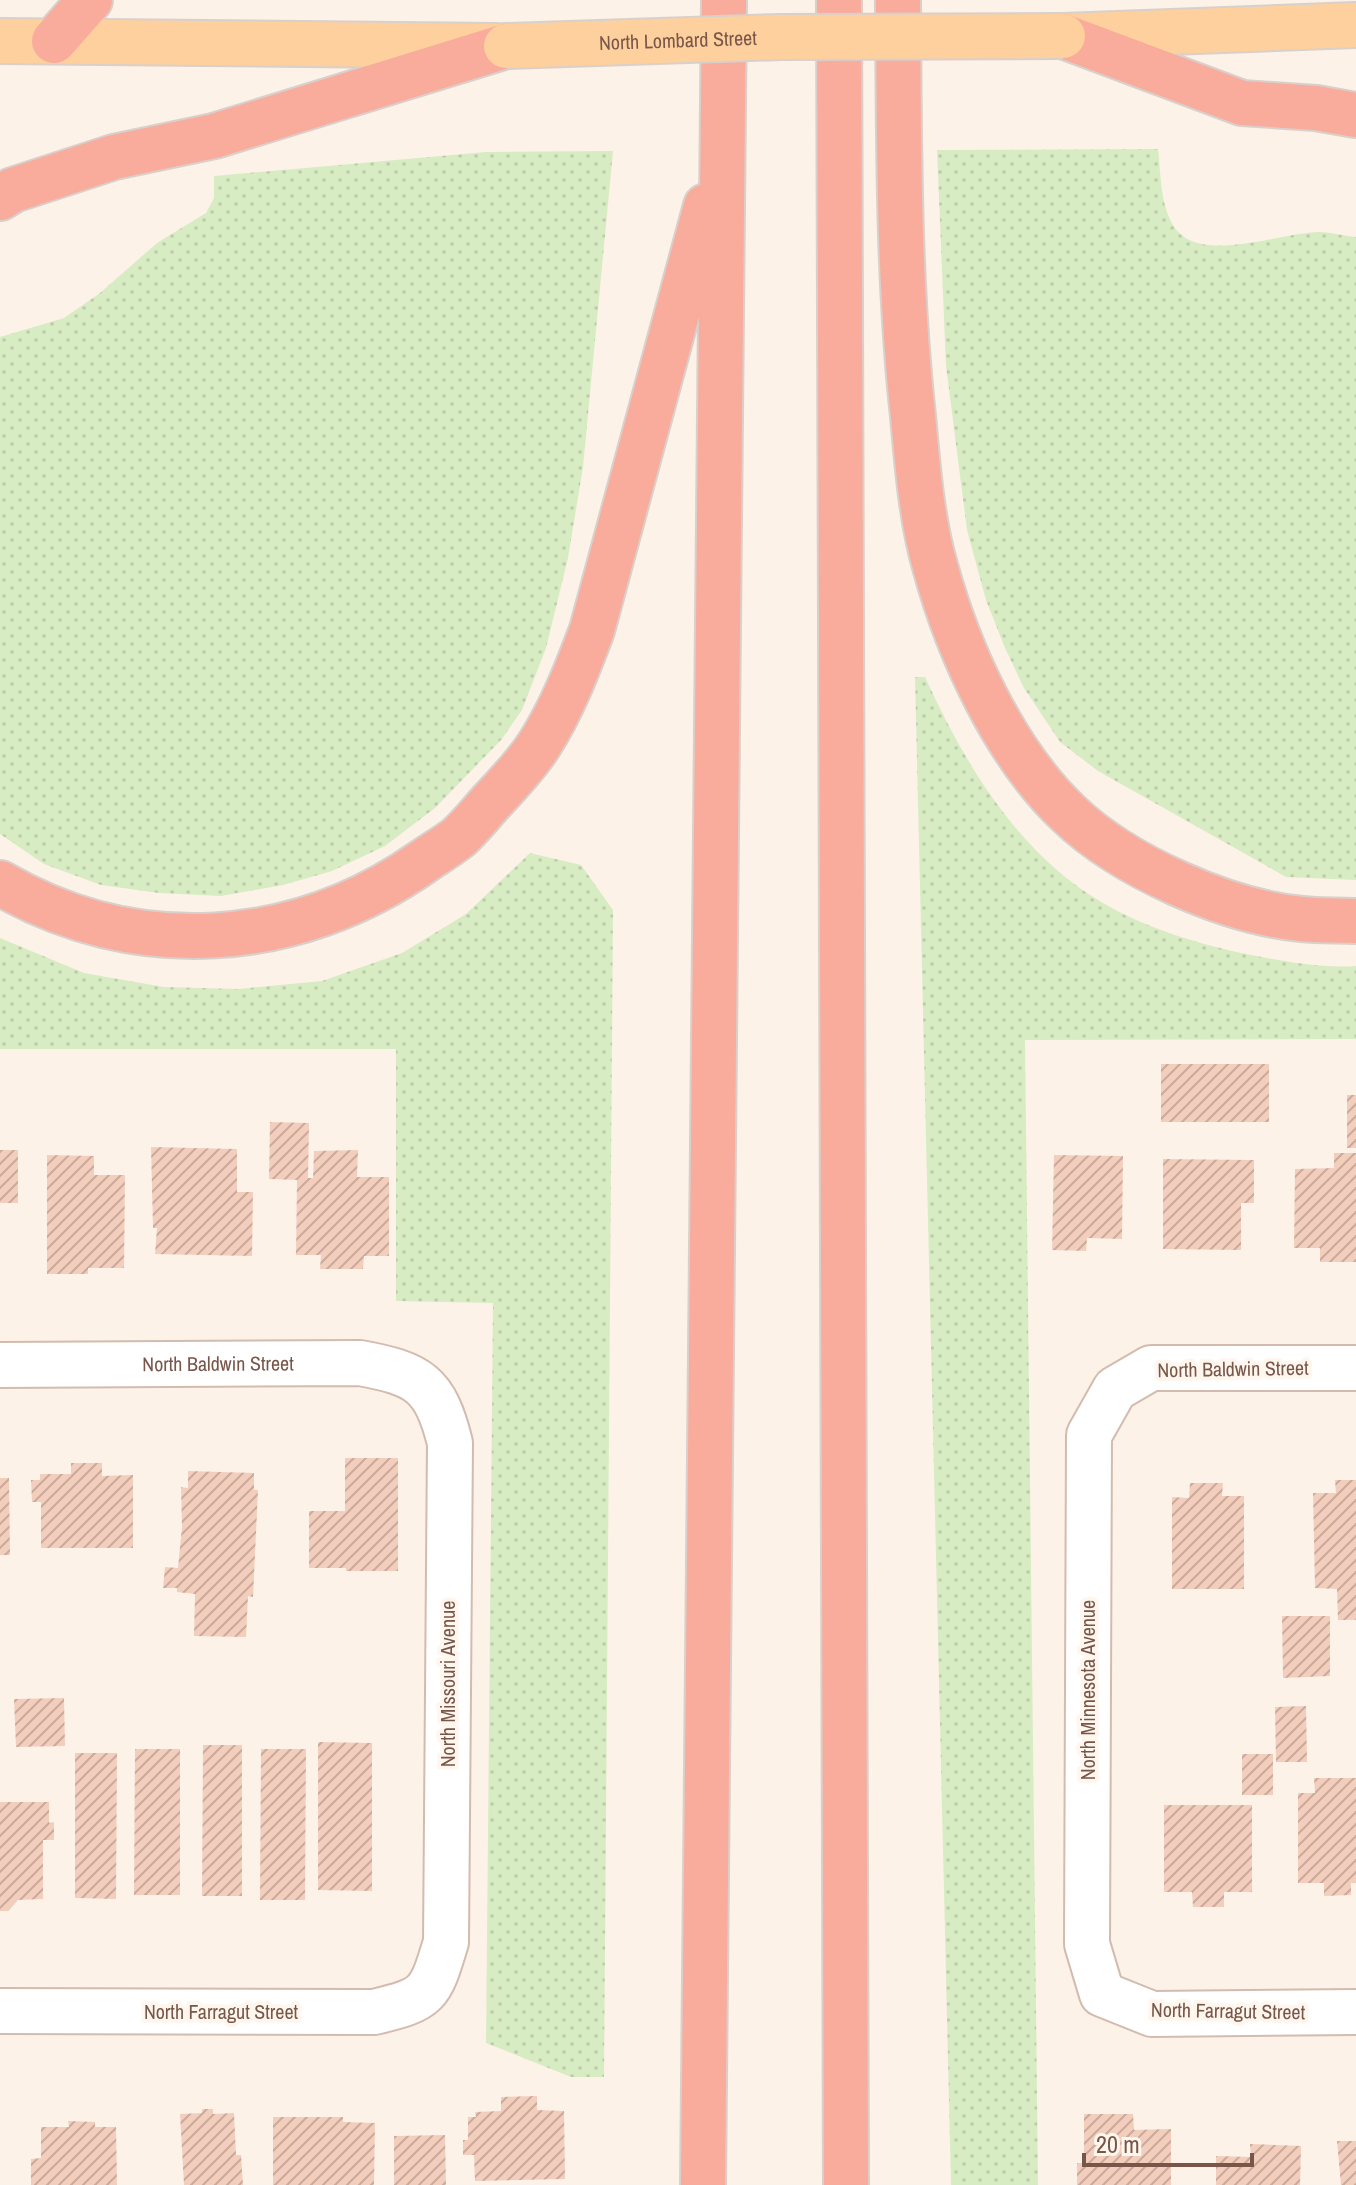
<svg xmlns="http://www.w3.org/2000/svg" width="1356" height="2185" viewBox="0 0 1356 2185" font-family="'Archivo Narrow',sans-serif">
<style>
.grass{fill:url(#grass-dots)}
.building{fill:url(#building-hatch)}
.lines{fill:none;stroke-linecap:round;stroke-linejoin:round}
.street-casing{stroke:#d3bbaf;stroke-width:48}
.primary-casing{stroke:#d9d0cc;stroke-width:48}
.highway-casing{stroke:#d9d0cc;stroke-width:48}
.street{stroke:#fff;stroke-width:44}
.primary{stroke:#fed09e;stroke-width:44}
.highway{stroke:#f9ab9c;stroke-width:44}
.primary-bridge-casing{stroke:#d9d0cc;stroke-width:48;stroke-linecap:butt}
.primary-bridge{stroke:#fed09e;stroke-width:44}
.labels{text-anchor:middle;stroke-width:8;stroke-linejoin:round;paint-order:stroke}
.street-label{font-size:20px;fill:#79564a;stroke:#fff7ee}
</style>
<defs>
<pattern id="grass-dots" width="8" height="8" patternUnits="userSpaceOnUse" patternTransform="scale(2)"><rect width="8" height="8" fill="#d8ecc4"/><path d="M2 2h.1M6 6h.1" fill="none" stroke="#bdccaa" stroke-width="1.8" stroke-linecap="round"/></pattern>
<pattern id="building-hatch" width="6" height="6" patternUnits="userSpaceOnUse" patternTransform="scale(2)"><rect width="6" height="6" fill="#f4cebd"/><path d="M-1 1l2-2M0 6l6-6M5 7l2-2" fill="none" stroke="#caaa9c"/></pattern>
</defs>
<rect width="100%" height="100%" fill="#fdf2e7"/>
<g class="grass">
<path d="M1158,149C1161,175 1160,206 1175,228C1201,265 1282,232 1319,232C1331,232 1344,236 1356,237V880L1286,877L1098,771L1060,742L1024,688L1005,648L986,600L967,530L946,366L937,150Z"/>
<polygon points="613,151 583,467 568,558 546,648 522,710 501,740 435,808 385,846 332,871 283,885 221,896 159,893 101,885 44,864 0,834 0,337 64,318 100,293 157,243 206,213 214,198 214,176 486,152"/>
<path d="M915,677H925C960,754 1005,831 1073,883C1121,920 1183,940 1241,953C1277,960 1319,969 1356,966V1039L1025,1040L1038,2185H951Z"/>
<polygon points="530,853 581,865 613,910 604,2077 571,2077 486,2043 493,1303 396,1301 396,1049 0,1049 0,938 84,973 164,987 239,989 322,981 402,953 466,914"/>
</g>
<g class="building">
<rect x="1161" y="1064" width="108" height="58"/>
<rect x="1347" y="1095" width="9" height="53"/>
<polygon points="270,1122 309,1123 308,1178 313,1178 314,1151 358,1150 357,1177 389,1177 389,1256 364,1256 363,1269 320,1269 321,1255 296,1255 297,1180 269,1179"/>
<polygon points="151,1147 237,1149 237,1192 253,1192 252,1256 155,1254 157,1228 153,1228"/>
<rect x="0" y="1150" width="18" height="53"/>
<polygon points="1334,1153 1356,1153 1356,1262 1320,1262 1320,1248 1294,1248 1295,1169 1334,1168"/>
<polygon points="47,1155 94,1156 94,1175 125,1175 124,1268 88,1268 88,1274 47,1274"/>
<polygon points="1054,1155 1123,1156 1122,1239 1087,1238 1086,1251 1052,1250"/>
<polygon points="1163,1159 1254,1160 1254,1203 1241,1203 1241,1250 1163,1249"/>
<polygon points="345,1458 398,1458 398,1571 346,1571 346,1568 309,1568 309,1511 345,1511"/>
<polygon points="71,1463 102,1463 102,1476 133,1475 133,1548 41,1548 41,1502 32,1502 31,1480 40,1480 40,1474 71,1474"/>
<polygon points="188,1471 254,1473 254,1490 258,1490 253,1597 248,1596 246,1637 194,1636 195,1594 177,1592 177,1588 163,1588 165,1567 178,1568 182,1527 181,1487 188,1488"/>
<polygon points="0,1478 9,1478 10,1555 0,1555"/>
<polygon points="1335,1480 1356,1480 1356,1620 1338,1620 1337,1589 1315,1588 1313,1493 1336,1493"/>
<polygon points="1190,1483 1223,1483 1222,1496 1244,1496 1244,1589 1172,1589 1172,1497 1189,1498"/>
<polygon points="1282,1616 1330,1616 1330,1676 1283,1678"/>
<polygon points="64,1698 65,1746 16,1747 14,1699"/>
<polygon points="1306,1706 1307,1762 1276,1762 1275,1707"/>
<polygon points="318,1742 372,1743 372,1891 318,1890"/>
<polygon points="203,1745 242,1745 242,1896 202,1896"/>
<polygon points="135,1749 180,1749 180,1895 134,1895"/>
<polygon points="261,1749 306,1749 305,1900 260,1900"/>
<polygon points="75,1753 117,1753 116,1899 75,1898"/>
<rect x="1242" y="1754" width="31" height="41"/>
<polygon points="1314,1778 1356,1778 1356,1883 1351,1883 1351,1895 1324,1896 1324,1883 1298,1883 1298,1793 1315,1793"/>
<polygon points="0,1802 49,1802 49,1823 54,1822 54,1840 43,1840 43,1899 18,1900 8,1911 0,1911"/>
<polygon points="1164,1805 1252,1805 1252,1892 1224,1892 1224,1907 1193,1907 1192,1892 1164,1892"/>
<polygon points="537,2096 537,2110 564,2111 565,2179 475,2181 474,2155 463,2155 463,2140 468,2140 468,2117 476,2117 475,2112 501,2111 501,2097"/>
<polygon points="202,2109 213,2109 213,2114 234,2113 236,2155 241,2155 243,2185 184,2185 180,2114 202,2113"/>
<polygon points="1084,2114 1133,2114 1134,2130 1171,2129 1171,2185 1077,2185 1077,2163 1084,2163"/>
<polygon points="273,2117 343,2117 343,2122 375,2123 374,2185 273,2185"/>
<polygon points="68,2121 95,2122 95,2127 116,2127 117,2185 31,2185 31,2159 41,2158 41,2127 69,2127"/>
<polygon points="445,2135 446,2185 394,2185 394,2136"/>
<polygon points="1337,2141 1356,2141 1356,2185 1341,2185"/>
<polygon points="1250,2144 1301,2146 1300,2185 1216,2185 1216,2156 1251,2157"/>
</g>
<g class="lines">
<defs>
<g id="street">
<path id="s1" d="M0,1365L360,1363C419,1374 435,1383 450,1443L446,1942C430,1995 429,1999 374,2012L0,2011"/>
<polyline points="1356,1368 1151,1368 1115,1389 1089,1435 1087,1944 1102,1994 1152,2014 1356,2012"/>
</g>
<g id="primary">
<polyline points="1063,36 1356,25"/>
<polyline points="0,41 496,46"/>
</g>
<g id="highway">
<polyline points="839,0 846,2185"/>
<path d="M898,0C899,139 898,278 913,416C917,462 922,522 935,566C958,651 1004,752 1068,813C1123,866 1227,912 1302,919C1320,921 1338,920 1356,921"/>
<polyline points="1063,36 1242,103 1316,108 1356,115"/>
<polyline points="54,41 90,0"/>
<polyline points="0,198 13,190 114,157 214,136 506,46"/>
<path d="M0,883C136,962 296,951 424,861C435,853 448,846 459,837C471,826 481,813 492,801C508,784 526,765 539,745C562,709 577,670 592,630L706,206"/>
<polyline points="703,2185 724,0"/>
</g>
</defs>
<use href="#street" class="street-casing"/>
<use href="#primary" class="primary-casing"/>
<use href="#highway" class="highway-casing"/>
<use href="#street" class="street"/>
<use href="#primary" class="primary"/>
<use href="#highway" class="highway"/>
<defs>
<g id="primary-bridge">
<path id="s2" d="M506,46L781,37L1063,36"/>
</g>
</defs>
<use href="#primary-bridge" class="primary-bridge-casing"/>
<use href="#primary-bridge" class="primary-bridge"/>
</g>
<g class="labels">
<g class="street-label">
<text dy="7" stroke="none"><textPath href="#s2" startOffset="172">North Lombard Street</textPath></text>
<text dy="7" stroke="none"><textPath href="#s1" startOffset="218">North Baldwin Street</textPath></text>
<text transform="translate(1233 1369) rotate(-1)" y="7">North Baldwin Street</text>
<text transform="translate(448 1684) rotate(-90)" y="7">North Missouri Avenue</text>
<text transform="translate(1088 1690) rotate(-90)" y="7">North Minnesota Avenue</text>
<text transform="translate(1228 2011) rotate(1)" y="7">North Farragut Street</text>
<text x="221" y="2019">North Farragut Street</text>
</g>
</g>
<path d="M1084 2153v12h168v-12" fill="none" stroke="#79564a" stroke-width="4"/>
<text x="1096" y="2153" font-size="24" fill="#79564a" stroke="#fff7ee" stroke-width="6" paint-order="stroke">20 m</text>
</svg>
